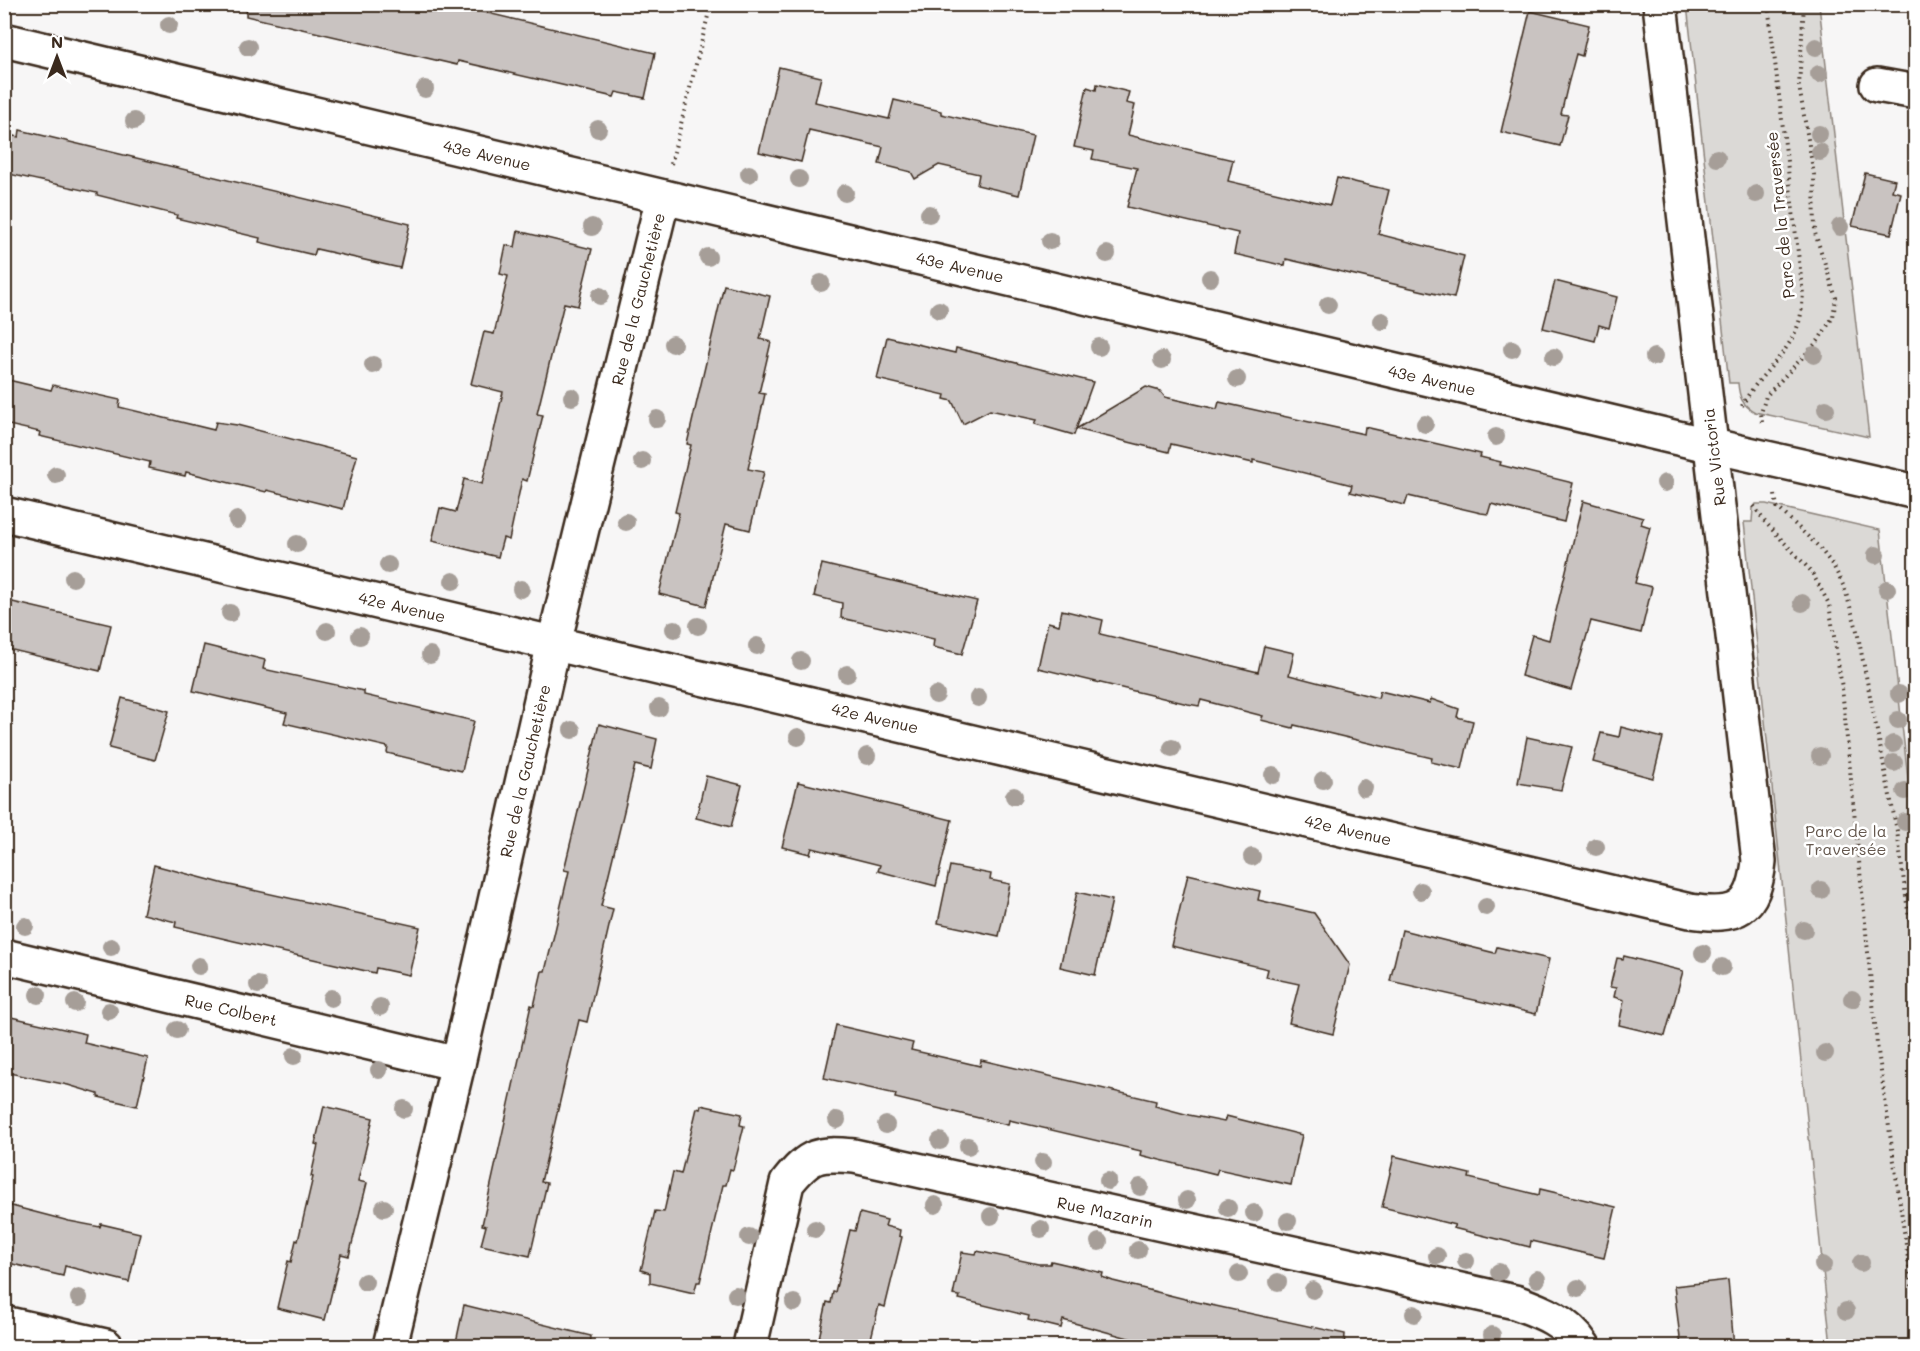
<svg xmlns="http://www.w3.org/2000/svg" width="1920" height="1351" viewBox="0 0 1920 1351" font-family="Mali,sans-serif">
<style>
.green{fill:#dbd9d6;stroke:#8b827a;stroke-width:1.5}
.building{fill:#c9c3c1;stroke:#3b2a1e;stroke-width:1.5}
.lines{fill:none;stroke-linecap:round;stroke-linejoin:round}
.street-casing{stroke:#3b2a1e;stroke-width:38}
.path{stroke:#3b2a1e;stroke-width:4;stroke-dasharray:1.5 4.5;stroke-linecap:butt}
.street{stroke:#fff;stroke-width:33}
.tree{fill:#a69e98}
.labels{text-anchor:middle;stroke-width:5;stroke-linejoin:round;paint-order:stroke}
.street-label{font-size:16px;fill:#3b2a1e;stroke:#fff}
.park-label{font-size:16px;fill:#63564c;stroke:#fff}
</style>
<rect width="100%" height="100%" fill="#f7f6f6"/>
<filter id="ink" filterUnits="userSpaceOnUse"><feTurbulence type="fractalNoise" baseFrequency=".0167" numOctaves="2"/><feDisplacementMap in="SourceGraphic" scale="12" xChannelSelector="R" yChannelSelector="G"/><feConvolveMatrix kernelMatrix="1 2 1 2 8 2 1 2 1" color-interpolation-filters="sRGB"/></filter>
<g filter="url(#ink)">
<g class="green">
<path d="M1687,5H1819L1869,437L1755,412C1742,405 1739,397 1738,383H1729Z"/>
<polygon points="1756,504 1766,504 1880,530 1916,849 1915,1346 1831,1346 1744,522 1752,522 1753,508"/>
</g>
<g class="building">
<polygon points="247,4 450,4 655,53 645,98 616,92 614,97 458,61 457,65 246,16"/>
<polygon points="1530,11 1589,25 1582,56 1576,54 1568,84 1561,114 1568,115 1560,146 1501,132"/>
<polygon points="779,67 821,77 815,102 889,119 894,100 941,111 941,114 1033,135 1019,195 977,185 979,174 939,165 915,179 911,172 879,164 883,147 809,130 801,162 759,152"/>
<polygon points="1097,84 1129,92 1126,103 1135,105 1128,135 1233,160 1228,181 1330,205 1337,178 1389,190 1378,234 1464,256 1454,298 1286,259 1285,266 1234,254 1238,233 1127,207 1137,168 1092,159 1094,151 1074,147 1087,87 1096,90"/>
<polygon points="20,130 410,224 400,268 316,249 314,255 259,242 260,238 176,218 177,215 97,195 97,193 4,173 4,134 19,137"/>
<polygon points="1865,173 1895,180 1892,191 1901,193 1891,234 1852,226"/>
<polygon points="518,231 592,249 578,306 564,303 537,414 543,415 527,481 522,479 509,540 503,538 498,557 432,541 440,508 456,512 464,479 482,484 503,392 471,384 484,332 494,334 508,276 500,274 506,245 515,247"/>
<polygon points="1555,281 1617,297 1609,328 1599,325 1595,341 1543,328"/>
<polygon points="724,285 770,296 760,339 771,342 759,393 765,394 748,469 764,472 750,530 726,524 706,606 659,594 679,513 675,512 691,445 687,444"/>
<polygon points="887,337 955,353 956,348 1093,382 1074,435 1035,424 1037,420 990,410 963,424 952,401 944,399 945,395 877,379"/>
<polygon points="4,379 51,390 53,385 120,400 119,407 214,430 216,422 237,425 357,456 343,509 267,490 266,492 186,472 185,476 149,468 150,462 39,436 40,432 4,424"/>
<polygon points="1146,387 1160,391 1165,397 1217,409 1219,402 1364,434 1365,427 1481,454 1480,457 1501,462 1500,465 1573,483 1564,522 1491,504 1488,514 1481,513 1408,496 1405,505 1350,492 1352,485 1253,460 1253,463 1171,444 1169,452 1076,429"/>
<polygon points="1583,501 1643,518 1641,524 1650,527 1635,583 1652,587 1641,633 1591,621 1571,690 1521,676 1532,635 1549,640"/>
<polygon points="822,564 977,601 962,654 933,647 934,639 841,618 842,603 814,596"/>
<polygon points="4,600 111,625 100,671 4,648"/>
<polygon points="1062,610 1103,620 1100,634 1258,672 1264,646 1294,653 1289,675 1378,698 1380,691 1430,703 1431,699 1459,709 1457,717 1473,721 1462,769 1431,762 1432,758 1294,725 1293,728 1261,720 1263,716 1201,700 1199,706 1188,704 1038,668 1048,622 1059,625"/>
<polygon points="204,645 265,660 263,669 364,691 364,695 474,721 462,771 387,753 388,747 284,723 287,713 193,691"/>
<polygon points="122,698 169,711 155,760 109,748"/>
<polygon points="599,724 657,739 651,769 635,765 626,803 601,906 613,909 587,1022 579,1020 541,1182 547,1183 530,1256 481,1245 486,1226 482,1225 531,1005 534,1006 542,971 545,971 554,935 569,871 564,870"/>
<polygon points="1621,727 1663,738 1653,778 1593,762 1601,733 1619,737"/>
<polygon points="1527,737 1572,747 1561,790 1518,783"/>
<polygon points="706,776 742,785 731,827 696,818"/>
<polygon points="798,782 952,820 936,886 878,871 880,865 812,848 810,854 782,847"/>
<polygon points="154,865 225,884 420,927 409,975 376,968 375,973 234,941 175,927 176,922 143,914"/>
<polygon points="950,866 991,874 990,880 1010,884 999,936 938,923"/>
<polygon points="1188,874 1260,891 1258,900 1314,913 1350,965 1333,1034 1289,1023 1299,984 1266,977 1268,969 1171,946"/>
<polygon points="1077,892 1112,900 1095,975 1060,967"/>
<polygon points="1402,930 1495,953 1497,947 1549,959 1536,1014 1390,981"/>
<polygon points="1624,956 1683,971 1665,1036 1619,1025 1624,1000 1614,997 1616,988 1610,987 1617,958 1623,959"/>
<polygon points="11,1017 86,1034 84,1043 148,1058 137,1106 98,1097 98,1094 68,1085 4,1072 4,1024 9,1025"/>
<polygon points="836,1025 913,1043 911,1050 946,1058 980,1066 981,1060 1156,1101 1155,1106 1189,1115 1224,1122 1226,1116 1302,1135 1291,1185 1218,1169 1216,1174 1140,1155 1141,1151 1009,1120 1008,1125 895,1098 896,1094 824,1078"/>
<polygon points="701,1105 742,1114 740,1125 744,1126 733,1170 730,1169 726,1185 723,1185 700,1282 697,1282 694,1293 650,1283 650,1273 641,1270 655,1211 664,1212 673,1172 681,1174 697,1108 700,1109"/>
<polygon points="324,1106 373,1118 358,1181 367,1183 349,1256 341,1254 325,1320 277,1308 288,1261 291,1262 296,1240 298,1241 313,1177 311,1176 318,1145 315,1144"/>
<polygon points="1394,1156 1470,1174 1469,1178 1539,1195 1540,1189 1616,1207 1604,1258 1531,1241 1530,1247 1453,1228 1455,1225 1382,1207"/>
<polygon points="4,1204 69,1221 100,1227 101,1224 140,1233 129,1282 65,1266 63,1276 4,1262"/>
<polygon points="860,1213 887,1220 885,1226 900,1230 899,1236 902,1237 885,1307 879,1305 869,1347 817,1347 827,1302 831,1303 833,1292 835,1292 850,1230 855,1231"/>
<polygon points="977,1251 1038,1264 1050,1264 1051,1261 1103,1273 1102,1277 1113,1281 1197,1302 1345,1334 1344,1347 1161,1347 1063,1320 1061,1328 1028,1320 1029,1316 959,1299 960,1296 953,1295 962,1252 976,1254"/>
<polygon points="1728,1280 1734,1347 1681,1347 1674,1286"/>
<polygon points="464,1305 591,1336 590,1347 455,1347"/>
</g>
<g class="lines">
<defs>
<g id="street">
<polyline points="4,40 1669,436 1916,492"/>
<polyline points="1877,85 1916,92"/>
<path d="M4,514L1690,911C1737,918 1754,910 1759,861L1660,4"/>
<polyline points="4,956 458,1064"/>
<polyline points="4,1323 106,1346"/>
<polyline points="390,1346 458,1064 554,643 663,197"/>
<path d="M750,1346L787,1183C810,1154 818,1153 854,1156L1515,1302C1543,1312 1566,1321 1583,1346"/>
</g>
</defs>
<use href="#street" class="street-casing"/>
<g class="path">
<polyline points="671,164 711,4"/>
<path d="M1742,406C1757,375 1789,356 1799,322C1802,313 1802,303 1803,294L1768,4"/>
<polyline points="1762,422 1761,413 1766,396 1818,341 1833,317 1836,298 1815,233 1814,175 1799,86 1804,4"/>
<polyline points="1775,495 1777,507 1819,547 1834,567 1844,587 1856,626 1897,831 1916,969"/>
<polyline points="1754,506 1765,522 1811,571 1829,604 1842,688 1877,1044 1916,1314"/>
</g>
<use href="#street" class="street"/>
</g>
<g class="tree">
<circle cx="169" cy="25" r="9"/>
<circle cx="248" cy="47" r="9"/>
<circle cx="1816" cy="47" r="9"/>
<circle cx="1819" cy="74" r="9"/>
<circle cx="425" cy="89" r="9"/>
<circle cx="134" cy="121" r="9"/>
<circle cx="598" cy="129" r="9"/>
<circle cx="1819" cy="134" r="9"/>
<circle cx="1820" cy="152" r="9"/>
<circle cx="1717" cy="158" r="9"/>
<circle cx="749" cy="174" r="9"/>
<circle cx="799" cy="179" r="9"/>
<circle cx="845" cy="193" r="9"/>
<circle cx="1756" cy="194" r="9"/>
<circle cx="929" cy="214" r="9"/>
<circle cx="592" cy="227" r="9"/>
<circle cx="1840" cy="227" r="9"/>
<circle cx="1050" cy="241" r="9"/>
<circle cx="1107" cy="254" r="9"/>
<circle cx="708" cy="257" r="9"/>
<circle cx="1210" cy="278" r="9"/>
<circle cx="821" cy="283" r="9"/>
<circle cx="600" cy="296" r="9"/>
<circle cx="1328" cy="305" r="9"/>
<circle cx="939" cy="310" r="9"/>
<circle cx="1382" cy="321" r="9"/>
<circle cx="673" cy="344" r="9"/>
<circle cx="1099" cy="347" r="9"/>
<circle cx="1512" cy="349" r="9"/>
<circle cx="1814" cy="355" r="9"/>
<circle cx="1554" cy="357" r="9"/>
<circle cx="1654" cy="357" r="9"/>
<circle cx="1162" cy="360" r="9"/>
<circle cx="373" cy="365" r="9"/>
<circle cx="1237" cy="379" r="9"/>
<circle cx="572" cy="397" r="9"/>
<circle cx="1826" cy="409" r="9"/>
<circle cx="657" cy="419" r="9"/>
<circle cx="1425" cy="424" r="9"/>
<circle cx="1496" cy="437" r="9"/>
<circle cx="642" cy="461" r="9"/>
<circle cx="56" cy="475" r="9"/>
<circle cx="1665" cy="483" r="9"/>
<circle cx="237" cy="520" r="9"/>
<circle cx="626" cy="522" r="9"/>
<circle cx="297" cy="544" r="9"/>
<circle cx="1876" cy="555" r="9"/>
<circle cx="388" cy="565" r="9"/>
<circle cx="73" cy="578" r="9"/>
<circle cx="453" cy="581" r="9"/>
<circle cx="521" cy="589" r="9"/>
<circle cx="1887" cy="589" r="9"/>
<circle cx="1802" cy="603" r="9"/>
<circle cx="230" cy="613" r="9"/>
<circle cx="698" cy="626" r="9"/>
<circle cx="674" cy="629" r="9"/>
<circle cx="327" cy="631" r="9"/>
<circle cx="360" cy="636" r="9"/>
<circle cx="757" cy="646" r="9"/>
<circle cx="430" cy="655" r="9"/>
<circle cx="801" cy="661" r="9"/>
<circle cx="847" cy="674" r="9"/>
<circle cx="1899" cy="694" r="9"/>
<circle cx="936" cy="695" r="9"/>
<circle cx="978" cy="698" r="9"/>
<circle cx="659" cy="708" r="9"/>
<circle cx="1898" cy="720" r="9"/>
<circle cx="572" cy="730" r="9"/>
<circle cx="798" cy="737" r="9"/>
<circle cx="1893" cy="744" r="9"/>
<circle cx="1172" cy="748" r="9"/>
<circle cx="867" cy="756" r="9"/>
<circle cx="1820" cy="756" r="9"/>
<circle cx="1894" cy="763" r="9"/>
<circle cx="1273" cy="775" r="9"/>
<circle cx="1323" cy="780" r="9"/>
<circle cx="1364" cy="788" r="9"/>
<circle cx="1905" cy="791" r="9"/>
<circle cx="1014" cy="796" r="9"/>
<circle cx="1905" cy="822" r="9"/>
<circle cx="1596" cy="847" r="9"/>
<circle cx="1252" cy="857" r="9"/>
<circle cx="1821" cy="890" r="9"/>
<circle cx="1421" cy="891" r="9"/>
<circle cx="1486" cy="907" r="9"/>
<circle cx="25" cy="926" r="9"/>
<circle cx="1804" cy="930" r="9"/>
<circle cx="111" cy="947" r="9"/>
<circle cx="1703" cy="953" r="9"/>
<circle cx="199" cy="966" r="9"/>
<circle cx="1722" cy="967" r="9"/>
<circle cx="258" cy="985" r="9"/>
<circle cx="38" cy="995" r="9"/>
<circle cx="331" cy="998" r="9"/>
<circle cx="1852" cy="999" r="9"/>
<circle cx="75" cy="1003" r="9"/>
<circle cx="380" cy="1007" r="9"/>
<circle cx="109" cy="1011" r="9"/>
<circle cx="177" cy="1030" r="9"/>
<circle cx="1825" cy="1053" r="9"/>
<circle cx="294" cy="1056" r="9"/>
<circle cx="379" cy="1070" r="9"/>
<circle cx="404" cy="1109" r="9"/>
<circle cx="837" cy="1120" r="9"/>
<circle cx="886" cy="1125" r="9"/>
<circle cx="940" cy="1141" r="9"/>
<circle cx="968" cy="1146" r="9"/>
<circle cx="1043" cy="1162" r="9"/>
<circle cx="1108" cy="1181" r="9"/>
<circle cx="1140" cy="1187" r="9"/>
<circle cx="1187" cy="1200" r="9"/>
<circle cx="935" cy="1205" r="9"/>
<circle cx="384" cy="1208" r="9"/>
<circle cx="1228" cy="1208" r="9"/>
<circle cx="1254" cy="1213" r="9"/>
<circle cx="991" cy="1216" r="9"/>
<circle cx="1288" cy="1221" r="9"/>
<circle cx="815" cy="1229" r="9"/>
<circle cx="1041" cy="1229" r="9"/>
<circle cx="749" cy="1237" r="9"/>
<circle cx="1099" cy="1242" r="9"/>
<circle cx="1138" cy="1250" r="9"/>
<circle cx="1437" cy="1256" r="9"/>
<circle cx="1466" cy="1261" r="9"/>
<circle cx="1861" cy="1263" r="9"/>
<circle cx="1823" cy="1265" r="9"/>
<circle cx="1499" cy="1272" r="9"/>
<circle cx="1239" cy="1274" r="9"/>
<circle cx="1537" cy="1279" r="9"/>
<circle cx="365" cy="1282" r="9"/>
<circle cx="1278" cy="1282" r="9"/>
<circle cx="1578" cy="1288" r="9"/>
<circle cx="1313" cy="1290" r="9"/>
<circle cx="736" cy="1295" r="9"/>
<circle cx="79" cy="1298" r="9"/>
<circle cx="794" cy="1303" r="9"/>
<circle cx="1846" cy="1311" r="9"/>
<circle cx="1414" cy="1314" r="9"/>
<circle cx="1492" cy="1335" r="9"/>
</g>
</g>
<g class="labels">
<g class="street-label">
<text transform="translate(487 155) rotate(13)" y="6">43e Avenue</text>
<text transform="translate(1780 215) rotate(-96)" y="6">Parc de la Traversée</text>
<text transform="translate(960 267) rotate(13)" y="6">43e Avenue</text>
<text transform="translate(638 299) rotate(-76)" y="6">Rue de la Gauchetière</text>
<text transform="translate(1432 380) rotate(13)" y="6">43e Avenue</text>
<text transform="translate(1714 457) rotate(-97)" y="6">Rue Victoria</text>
<text transform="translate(402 607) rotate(13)" y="6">42e Avenue</text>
<text transform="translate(875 718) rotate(13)" y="6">42e Avenue</text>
<text transform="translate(525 771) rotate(-77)" y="6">Rue de la Gauchetière</text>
<text transform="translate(1348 830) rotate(13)" y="6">42e Avenue</text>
<text transform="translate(231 1010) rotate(13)" y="6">Rue Colbert</text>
<text transform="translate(1105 1212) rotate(12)" y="6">Rue Mazarin</text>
</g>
<g class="park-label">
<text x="1846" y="837">Parc de la<tspan x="1846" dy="18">Traversée</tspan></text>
</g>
</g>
<rect width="1920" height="1351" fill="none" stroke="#fff" stroke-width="24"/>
<rect x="12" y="12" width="1896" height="1327" fill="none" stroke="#3b2a1e" stroke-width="2" filter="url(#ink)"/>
<g transform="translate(57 57)" stroke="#ffffff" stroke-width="4.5" paint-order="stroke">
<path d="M0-4.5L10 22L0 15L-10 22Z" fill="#3b2a1e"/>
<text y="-9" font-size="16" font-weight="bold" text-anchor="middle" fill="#3b2a1e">N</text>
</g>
</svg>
